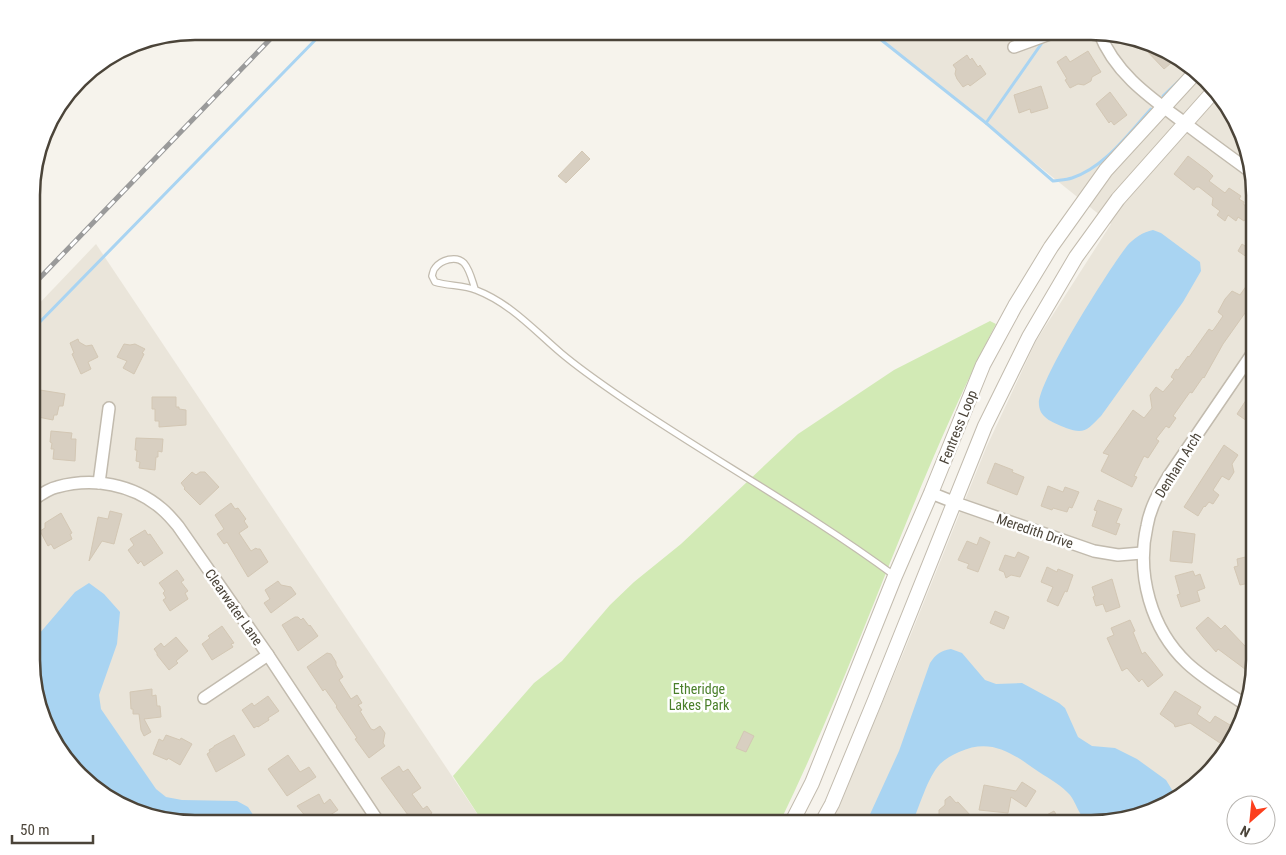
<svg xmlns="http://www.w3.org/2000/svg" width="1286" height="855" viewBox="0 0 1286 855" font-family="'Roboto Condensed',sans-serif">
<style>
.residential{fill:#eae5da}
.park{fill:#d2eab5}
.water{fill:#a9d4f2}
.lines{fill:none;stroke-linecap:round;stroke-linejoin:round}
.stream{stroke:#a9d4f2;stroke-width:3}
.building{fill:#d8cfc1;stroke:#d3c7b4}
.service-casing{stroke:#c2bbae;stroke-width:8}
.minor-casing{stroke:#c2bbae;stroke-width:14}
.tertiary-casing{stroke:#c2bbae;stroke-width:16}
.service{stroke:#fff;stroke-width:5.5}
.minor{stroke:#fff;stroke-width:11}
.tertiary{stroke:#fff;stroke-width:14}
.rail-casing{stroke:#9a9a9a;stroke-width:5}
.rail{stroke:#fff;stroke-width:3;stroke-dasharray:9;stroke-linecap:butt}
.labels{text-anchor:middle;stroke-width:5;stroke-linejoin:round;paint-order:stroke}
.street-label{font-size:14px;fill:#4b4439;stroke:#fff}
.park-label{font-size:14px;fill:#4a7f2a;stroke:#fff}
.rim{fill:none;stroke:#4b4439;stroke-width:2.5}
</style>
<rect width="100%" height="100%" fill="#f6f3ec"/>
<g class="residential">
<polygon points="1091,31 1143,40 1182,59 1233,113 1254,185 1254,670 1227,751 1173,802 1101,823 831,824 905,649 986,448 1036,341 1111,224 872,32"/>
<polygon points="96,244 482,821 482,824 195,824 143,815 104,796 53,742 33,681 33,310"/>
</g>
<path class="park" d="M990,321L996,324C912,485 859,660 779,824H484L453,776L534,683L562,661L610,605L634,582L681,544L798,434L894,370Z"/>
<g class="water">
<path d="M1153,230L1161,233L1200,262L1201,271L1183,302L1101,416C1088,429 1085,435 1066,428C1055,423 1040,419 1039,405C1036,384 1111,266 1127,246C1134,238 1143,232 1153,230Z"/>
<polygon points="89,583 104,594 120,612 117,644 99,695 101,709 156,789 166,797 182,800 237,801 248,807 259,824 195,824 143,815 104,796 53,742 33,681 33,641 75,592"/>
<path d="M951,649L962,653L985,680L996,684L1022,683L1059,703L1065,708L1078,737L1092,746L1115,748L1137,759L1166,780L1177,798L1173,802L1101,823C1078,823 1081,810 1070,795C1062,786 1050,779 1039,772C1013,754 992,737 959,752C952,755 945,759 940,764C927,778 920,806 912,823H866L899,751L930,663C936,654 940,651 951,649Z"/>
</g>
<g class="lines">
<g class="stream">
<path d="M870,31L986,123L1053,181C1059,180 1066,180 1072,178C1105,167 1128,134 1151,109"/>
<polyline points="1163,96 1182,78"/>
<polyline points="986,123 1044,40"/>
<polyline points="33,329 324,31"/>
</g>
</g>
<g class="building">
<polygon points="1150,43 1178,57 1164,69 1144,48"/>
<polygon points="1088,51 1101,72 1092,77 1091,81 1084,85 1078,84 1070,88 1065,80 1067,79 1057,62 1066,56 1070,62"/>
<polygon points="967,55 970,60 972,58 978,67 980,65 986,74 970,86 968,84 963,87 957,79 955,74 956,69 953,65"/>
<polygon points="1041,86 1048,108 1031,113 1030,109 1019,113 1014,95"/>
<polygon points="1110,92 1127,115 1114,125 1111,121 1109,123 1096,104"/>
<polygon points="582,151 590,159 566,183 558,176"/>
<polygon points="1188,156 1208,171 1213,176 1209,181 1225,193 1229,188 1241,196 1239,199 1244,202 1243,204 1252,210 1244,221 1238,217 1236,221 1228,215 1225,221 1217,215 1220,211 1212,205 1213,198 1199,187 1196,187 1194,190 1174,174"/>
<polygon points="1242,244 1254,252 1254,262 1238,251"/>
<polygon points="1254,275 1254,305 1247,315 1245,313 1223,344 1204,378 1203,377 1192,393 1190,392 1173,416 1176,418 1169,428 1166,426 1156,439 1159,441 1148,458 1144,456 1134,476 1137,477 1132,487 1101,471 1109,455 1103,453 1133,410 1144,418 1152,408 1150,395 1156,387 1163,392 1174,379 1171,377 1176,369 1178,370 1188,356 1189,357 1209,329 1212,331 1214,329 1223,316 1218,312 1225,299 1232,291 1240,295"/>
<polygon points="78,339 79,342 86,346 92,345 98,357 88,362 91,369 81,374 72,354 74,353 70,343"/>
<polygon points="124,344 130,345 135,344 145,349 142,353 144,354 134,374 123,368 127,361 117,357"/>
<polygon points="1254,388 1254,426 1237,414"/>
<polygon points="40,390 65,394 63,406 59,406 57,415 54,415 53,420 33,416 33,393 39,394"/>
<polygon points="152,397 176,397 176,407 179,407 179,409 186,410 186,425 159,427 159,421 155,421 155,409 152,409"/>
<polygon points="51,431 72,433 71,439 76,439 75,461 53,459 54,449 51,449 52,443 50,442"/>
<polygon points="136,438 163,439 162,452 158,451 158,457 156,457 155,470 139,468 140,462 136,461 137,450 135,450"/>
<polygon points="1224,445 1238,455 1232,464 1234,472 1229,480 1222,476 1213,490 1219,495 1213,504 1209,502 1205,507 1204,506 1198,516 1184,507"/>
<polygon points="995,463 1013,470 1012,472 1024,477 1017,495 987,483"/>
<polygon points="192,472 196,475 200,472 205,472 219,487 200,505 184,489 185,488 181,483"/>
<polygon points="1048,486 1063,492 1065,487 1079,492 1072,508 1069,507 1067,512 1053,508 1052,510 1041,506"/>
<polygon points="1098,500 1122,509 1116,523 1120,524 1116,535 1092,526 1097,511 1094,510"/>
<polygon points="231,503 235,509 238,508 246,519 244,521 248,527 239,533 251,551 256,548 257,549 260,549 268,562 248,577 227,542 224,544 217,534 224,529 215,515"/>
<polygon points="110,511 122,514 114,544 102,541 89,561 98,517 108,519"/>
<polygon points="61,513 72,533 70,534 72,539 54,549 51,544 48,546 40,531 45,528 45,523"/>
<polygon points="145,530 148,535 150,534 163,553 144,566 141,561 138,564 128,550 134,545 130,539"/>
<polygon points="1173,531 1195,534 1192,563 1170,561"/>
<polygon points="980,537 990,542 978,572 967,568 969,564 958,560 967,541 977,545"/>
<polygon points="1018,552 1029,557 1020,577 1011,575 1006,578 1004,572 999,570 1005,555 1015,558"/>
<polygon points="1254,555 1254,582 1240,585 1234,567 1238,566 1237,559"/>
<polygon points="1047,567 1057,572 1058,569 1073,575 1067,592 1065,591 1058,606 1047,601 1053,587 1041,582"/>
<polygon points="177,570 184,580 181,582 188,591 185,593 188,599 170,611 163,600 166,598 163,593 165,591 159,583"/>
<polygon points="1193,571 1195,576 1200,574 1205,588 1197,591 1200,601 1181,607 1177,595 1180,594 1175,576"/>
<polygon points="1112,579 1120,607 1106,612 1103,604 1096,606 1093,597 1095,596 1092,587"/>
<polygon points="278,581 281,585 291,587 296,594 271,613 264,603 270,599 265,590"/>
<polygon points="995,611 1009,617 1004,629 990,623"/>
<polygon points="295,617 298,617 301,620 303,618 309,626 310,625 318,636 298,651 282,625"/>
<polygon points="1208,617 1221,629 1225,625 1245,646 1248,641 1254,646 1254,670 1253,675 1218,649 1216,652 1203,637 1196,628"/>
<polygon points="1130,620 1135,631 1133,632 1142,654 1145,652 1163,675 1148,687 1142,679 1139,682 1127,668 1122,671 1107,638 1114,635 1111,628"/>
<polygon points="222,626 234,643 231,644 233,647 212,660 202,644 210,638 208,636"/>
<polygon points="176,637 188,651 176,661 178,663 169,670 157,655 157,653 154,649 161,643 164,647"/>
<polygon points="327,653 331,654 336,662 336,665 343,677 339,680 351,699 357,695 362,703 358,705 362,710 360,711 371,729 374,730 380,726 385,733 383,743 385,746 369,758 355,739 357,738 336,707 337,706 325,689 323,691 307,667"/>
<polygon points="152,689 152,696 156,695 157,706 160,706 161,717 144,719 151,732 144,736 141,730 139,714 133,714 133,709 131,709 130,692"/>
<polygon points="1175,691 1201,707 1197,714 1210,723 1215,716 1235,728 1231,739 1226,747 1190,723 1175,727 1174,724 1160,714"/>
<polygon points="268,696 279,711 268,718 269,720 258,727 257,726 254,728 242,710 252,703 254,706"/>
<polygon points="744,731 754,736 746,752 736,748"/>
<polygon points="166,735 180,740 181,738 192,744 180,765 168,758 167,760 153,754 159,739 163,741"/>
<polygon points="234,735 245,755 216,772 207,754 210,752 209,750 214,747 214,746"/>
<polygon points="288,755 300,772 309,767 316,777 287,796 268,769"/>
<polygon points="399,766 403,772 408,769 421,788 412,794 423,809 427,806 432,813 429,815 435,824 413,824 407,816 408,815 381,778"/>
<polygon points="1022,782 1036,791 1026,807 1011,797 1008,813 979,810 984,785 1016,791"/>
<polygon points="319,794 324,804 330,799 338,810 316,824 312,824 297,806"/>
<polygon points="950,796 956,803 958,802 972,817 965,823 933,823 939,818 939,810 945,805 945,800"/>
<polygon points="1054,811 1059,819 1054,823 1032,823"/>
</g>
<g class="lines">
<defs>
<path id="service" d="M475,289C472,280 470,270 464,263C456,255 441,260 435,268C433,270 433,273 432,276L435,282C448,286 464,285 476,290C510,303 534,330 561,353C581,370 603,385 625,400C714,460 808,512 895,576"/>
<g id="minor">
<path d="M1099,32C1115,74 1151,98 1186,124C1207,140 1229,156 1251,172"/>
<polyline points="1014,47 1058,31"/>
<polyline points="99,483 109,408"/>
<polyline points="931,493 956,503 1094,551 1118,555 1142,553"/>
<path d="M33,500C40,495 48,489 57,487C93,477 133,484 162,509C168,514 173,520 178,526L268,655L380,824"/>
<polyline points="204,698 268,655"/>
<path d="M1243,703C1224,690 1204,679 1187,663C1151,629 1136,574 1147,526C1150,508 1159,492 1168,477L1254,351"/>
</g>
<g id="tertiary">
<polyline points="791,824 812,783 895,576 931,493 983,365 1015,306 1051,247 1106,170 1195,73"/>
<polyline points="821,824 832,804 875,700 985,426 1029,337 1076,257 1118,199 1213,92"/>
</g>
</defs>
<use href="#service" class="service-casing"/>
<use href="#minor" class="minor-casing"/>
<use href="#tertiary" class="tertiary-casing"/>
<use href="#service" class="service"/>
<use href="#minor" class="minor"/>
<use href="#tertiary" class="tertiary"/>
<defs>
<polyline id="rail" points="33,285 278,31"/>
</defs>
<use href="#rail" class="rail-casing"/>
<use href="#rail" class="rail"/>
</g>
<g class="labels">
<g class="street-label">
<text transform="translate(958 427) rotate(-68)" y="5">Fentress Loop</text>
<text transform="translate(1178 465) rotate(-58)" y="5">Denham Arch</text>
<text transform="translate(1035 531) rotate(19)" y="5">Meredith Drive</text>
<text transform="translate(234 607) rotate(55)" y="5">Clearwater Lane</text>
</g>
<g class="park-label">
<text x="699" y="694">Etheridge<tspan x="699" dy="16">Lakes Park</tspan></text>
</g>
</g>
<path d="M0 0H1286V855H0ZM195 40H1091A155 155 0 0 1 1246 195V660A155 155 0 0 1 1091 815H195A155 155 0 0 1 40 660V195A155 155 0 0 1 195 40Z" fill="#fff" fill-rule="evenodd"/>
<path class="rim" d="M195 40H1091A155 155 0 0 1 1246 195V660A155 155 0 0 1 1091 815H195A155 155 0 0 1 40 660V195A155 155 0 0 1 195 40Z"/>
<g transform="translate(1251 820) rotate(207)"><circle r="24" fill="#ffffff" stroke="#b7b4b0"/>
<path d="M0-4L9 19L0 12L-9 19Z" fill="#fc3f1d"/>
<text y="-8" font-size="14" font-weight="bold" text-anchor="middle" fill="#4b4439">N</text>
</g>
<path d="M12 835v8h81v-8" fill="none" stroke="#4b4439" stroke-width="2.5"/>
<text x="20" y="835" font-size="15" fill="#4b4439" stroke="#ffffff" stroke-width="4" paint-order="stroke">50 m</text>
</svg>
